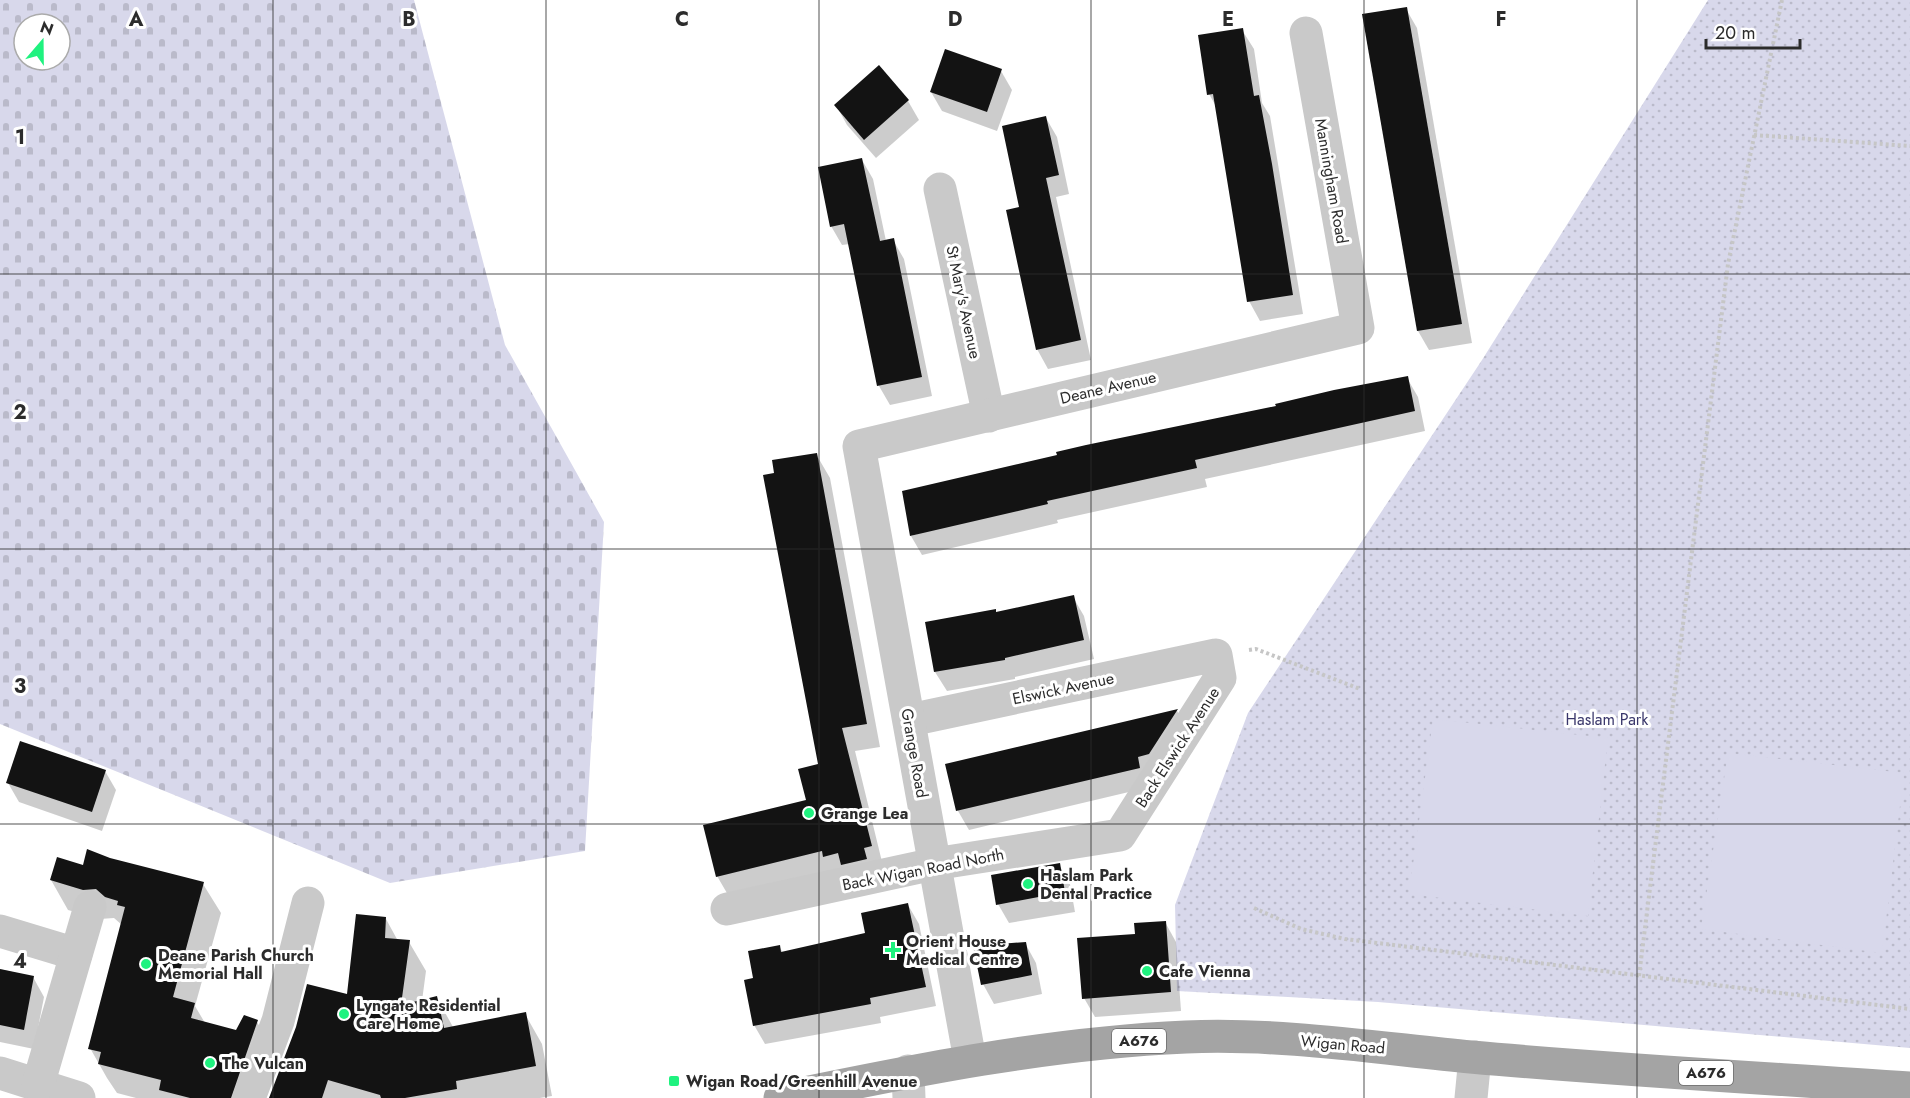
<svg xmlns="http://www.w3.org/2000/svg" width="1910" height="1098" viewBox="0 0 1910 1098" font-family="Jost,sans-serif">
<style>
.green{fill:url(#green-dots)}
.cemetery{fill:url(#cemetery-stones);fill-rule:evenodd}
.pitch{fill:#d8d8eb}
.shadow{fill:#0003}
.building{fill:#131313}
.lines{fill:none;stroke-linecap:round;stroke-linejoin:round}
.path{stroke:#c6c6c6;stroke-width:4;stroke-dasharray:3 3;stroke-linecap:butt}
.minor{stroke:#c9c9c9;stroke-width:33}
.major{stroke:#a4a4a4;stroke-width:33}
.grid{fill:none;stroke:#2c2c2c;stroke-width:1.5;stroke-opacity:0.55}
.poi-dot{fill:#1ff27f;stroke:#fff;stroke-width:2}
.labels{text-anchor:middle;stroke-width:6;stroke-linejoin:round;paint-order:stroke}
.shield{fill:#fff;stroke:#6b6b6b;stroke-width:1.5}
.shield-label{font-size:15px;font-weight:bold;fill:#2c2c2c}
.street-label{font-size:16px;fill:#2c2c2c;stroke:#fff}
.park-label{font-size:16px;fill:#3a376b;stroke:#fff}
.poi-label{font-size:16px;font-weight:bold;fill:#2c2c2c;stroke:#fff;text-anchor:start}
.grid-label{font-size:20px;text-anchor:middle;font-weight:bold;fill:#2c2c2c;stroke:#fff;stroke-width:6;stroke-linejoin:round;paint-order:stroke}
</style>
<defs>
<pattern id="green-dots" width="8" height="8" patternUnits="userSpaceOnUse" patternTransform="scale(1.5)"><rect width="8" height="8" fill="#d8d8eb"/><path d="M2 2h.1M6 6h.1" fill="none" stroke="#babaca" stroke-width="1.8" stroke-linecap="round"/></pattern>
<pattern id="cemetery-stones" width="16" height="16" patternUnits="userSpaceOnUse" patternTransform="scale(1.5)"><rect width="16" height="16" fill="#d8d8eb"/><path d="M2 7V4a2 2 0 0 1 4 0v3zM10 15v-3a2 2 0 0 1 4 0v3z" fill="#babaca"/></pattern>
</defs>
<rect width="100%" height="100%" fill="#fff"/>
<polygon class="green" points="1708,0 1910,0 1910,1048 1378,1002 1177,991 1175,905 1248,713 1482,360"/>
<path class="cemetery" d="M0,0H414L505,345L604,522L585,851L390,883L0,724ZM24,24H60V60H24Z"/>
<g class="pitch">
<polygon points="1433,719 1608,738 1588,916 1409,894"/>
<polygon points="1728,753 1904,773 1882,953 1701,929"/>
</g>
<g class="shadow">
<polygon points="1406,9 1417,28 1472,343 1429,350 1418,331 1406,250"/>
<polygon points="1242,30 1254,49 1262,103 1270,116 1303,314 1260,321 1249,301 1217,108 1209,94"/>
<polygon points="1001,71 1012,90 997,131 942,111 931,92"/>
<polygon points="908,101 919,120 876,158 847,125 836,105"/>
<polygon points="1046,118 1057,137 1069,194 1056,197 1091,360 1048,369 1037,349 1020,208"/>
<polygon points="862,160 873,179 886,241 893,240 904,259 932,396 890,405 879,386 850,244 842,245 831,226"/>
<polygon points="1407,378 1418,397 1425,431 1205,479 1207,487 1057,520 1058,523 922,555 911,536"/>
<polygon points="816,454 830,478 880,747 855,751 884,870 731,900 717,876 807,801 820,765 776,474"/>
<polygon points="1073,597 1084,616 1094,659 1015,677 1015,679 947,691 935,672 926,623 997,613"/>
<polygon points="1177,711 1188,729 1150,787 969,830 958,811 947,765"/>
<polygon points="105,771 116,790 102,831 19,802 8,783"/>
<polygon points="110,859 203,884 221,913 195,1006 205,1023 237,1031 257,1022 274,1051 257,1098 136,1098 117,1093 107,1078 90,1048 122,925 114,918 100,919 68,910 51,880"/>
<polygon points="1059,865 1070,884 1075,912 1009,923 998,904"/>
<polygon points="908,905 919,924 936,1006 880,1017 881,1023 765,1044 754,1025 755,980 779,946 783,953 867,934"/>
<polygon points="386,919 398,941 409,942 426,971 422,1001 437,998 453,1027 525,1014 542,1044 552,1096 540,1098 271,1098 348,996"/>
<polygon points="1165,922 1176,942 1181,1011 1095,1017 1084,998 1136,935"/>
<polygon points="1025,943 1036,963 1042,994 994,1004 983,984"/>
<polygon points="0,969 33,977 44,997 34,1049 0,1042"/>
</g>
<g class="building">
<polygon points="1407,7 1462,324 1417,331 1362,14"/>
<polygon points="1243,28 1254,96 1259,95 1272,164 1293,295 1247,302 1213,94 1207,95 1198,35"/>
<polygon points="945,49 1002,69 987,112 930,92"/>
<polygon points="879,65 909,100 864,140 834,105"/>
<polygon points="1046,116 1059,175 1046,178 1081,340 1036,350 1006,210 1019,207 1002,126"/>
<polygon points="862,158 880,241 894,238 922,377 877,386 844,224 830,227 818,167"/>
<polygon points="1408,376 1415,411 1195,460 1197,468 1047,501 1048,504 910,536 902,491 1057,455 1056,452 1086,445 1276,406 1275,404 1334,390"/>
<polygon points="817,453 867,724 842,728 872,846 864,848 867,859 841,865 838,853 823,857 822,851 716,877 703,825 806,800 798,769 818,764 763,475 774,473 772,460"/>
<polygon points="1074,595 1084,640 1005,658 1005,660 934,672 925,622 996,609 996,612"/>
<polygon points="1178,709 1149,754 1138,757 1140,768 956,811 945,764"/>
<polygon points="20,741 106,770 92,812 6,783"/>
<polygon points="87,849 110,858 204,882 173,997 195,1003 191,1018 236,1030 244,1015 258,1020 231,1098 190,1098 159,1090 161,1080 98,1064 101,1052 88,1049 125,907 117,905 118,901 105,897 96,889 83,890 50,880 57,857 83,865"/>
<polygon points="1060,863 1065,892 996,905 991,875"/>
<polygon points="908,903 926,987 870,998 871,1004 753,1026 744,980 753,978 748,951 780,945 781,952 865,933 861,913"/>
<polygon points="356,914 386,917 385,938 410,940 401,1005 437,996 444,1028 526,1012 536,1066 456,1081 457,1089 405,1098 381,1098 380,1095 328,1080 322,1098 269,1098 296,1027 307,984 347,994"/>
<polygon points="1166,921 1171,992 1082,999 1077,938 1135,934 1134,923"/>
<polygon points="1026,942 1032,975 981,985 973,946"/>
<polygon points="0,969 34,976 24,1030 0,1025"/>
</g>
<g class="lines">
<g class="path">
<polyline points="1754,135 1910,146"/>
<polyline points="1249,650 1256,649 1360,689"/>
<polyline points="1254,908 1301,929 1345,939 1910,1009"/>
<polyline points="1639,976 1728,264 1782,0"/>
</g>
<g class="minor">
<polyline points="940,189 989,416"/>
<polyline points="727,909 934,864 1120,835 1220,678 1216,655 910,720"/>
<polyline points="0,931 76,954"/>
<polyline points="970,1060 859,446 1358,328 1306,33"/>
<polyline points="908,1071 909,1098"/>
<polyline points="0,1073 79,1098"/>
<polyline points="38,1085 90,907"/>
<polyline points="249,1098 278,1021 308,903"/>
<polyline points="1471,1098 1475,1057"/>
</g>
<path class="major" d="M780,1098C915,1070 1049,1043 1186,1037C1281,1033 1377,1048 1471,1057C1617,1070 1764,1078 1910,1088"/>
</g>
<path class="grid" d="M273,0V1098M546,0V1098M819,0V1098M1091,0V1098M1364,0V1098M1637,0V1098M0,274H1910M0,549H1910M0,824H1910"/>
<g class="poi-dot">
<circle cx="809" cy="813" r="6"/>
<circle cx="1028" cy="884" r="6"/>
<path d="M890 941h6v6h6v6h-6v6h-6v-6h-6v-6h6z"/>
<circle cx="146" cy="964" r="6"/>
<circle cx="1147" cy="971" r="6"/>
<circle cx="344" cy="1014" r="6"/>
<circle cx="210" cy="1063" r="6"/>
<rect x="668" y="1075" width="12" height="12" rx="3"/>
</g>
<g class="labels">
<g class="shield">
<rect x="1112" y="1029" width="54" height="24" rx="4.5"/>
<rect x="1679" y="1061" width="54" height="24" rx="4.5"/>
</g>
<g class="shield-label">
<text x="1139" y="1046">A676</text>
<text x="1706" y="1078">A676</text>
</g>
<g class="street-label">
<text transform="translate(1332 181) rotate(80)" y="6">Manningham Road</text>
<text transform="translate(964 302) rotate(78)" y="6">St Mary's Avenue</text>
<text transform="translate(1108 387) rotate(-13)" y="6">Deane Avenue</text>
<text transform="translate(1063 688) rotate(-12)" y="6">Elswick Avenue</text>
<text transform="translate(1177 747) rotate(-57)" y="6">Back Elswick Avenue</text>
<text transform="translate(915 753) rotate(80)" y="6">Grange Road</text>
<text transform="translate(923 869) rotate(-11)" y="6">Back Wigan Road North</text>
<text transform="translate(1343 1044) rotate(5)" y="6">Wigan Road</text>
</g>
<g class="park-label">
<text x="1607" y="725">Haslam Park</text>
</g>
<g class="poi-label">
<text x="821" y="819">Grange Lea</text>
<text x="1040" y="881">Haslam Park<tspan x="1040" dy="18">Dental Practice</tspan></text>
<text x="906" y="947">Orient House<tspan x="906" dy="18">Medical Centre</tspan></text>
<text x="158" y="961">Deane Parish Church<tspan x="158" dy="18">Memorial Hall</tspan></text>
<text x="1159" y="977">Cafe Vienna</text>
<text x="356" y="1011">Lyngate Residential<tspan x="356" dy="18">Care Home</tspan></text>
<text x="222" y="1069">The Vulcan</text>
<text x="686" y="1087">Wigan Road/Greenhill Avenue</text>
</g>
</g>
<g class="grid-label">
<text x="136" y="26">A</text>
<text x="409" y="26">B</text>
<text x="682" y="26">C</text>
<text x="955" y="26">D</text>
<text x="1228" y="26">E</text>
<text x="1501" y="26">F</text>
<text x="20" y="144">1</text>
<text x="20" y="419">2</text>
<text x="20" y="693">3</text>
<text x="20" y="968">4</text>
</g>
<g transform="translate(42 42) rotate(20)"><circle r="28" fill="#ffffff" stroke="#ababab" stroke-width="1.5"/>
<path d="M0-4.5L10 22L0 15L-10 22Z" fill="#1ff27f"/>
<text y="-9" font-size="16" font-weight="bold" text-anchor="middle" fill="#2c2c2c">N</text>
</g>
<path d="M1706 39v9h94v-9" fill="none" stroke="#2c2c2c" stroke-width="3"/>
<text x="1715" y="39" font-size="18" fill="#2c2c2c" stroke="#ffffff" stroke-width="4.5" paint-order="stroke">20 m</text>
</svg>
